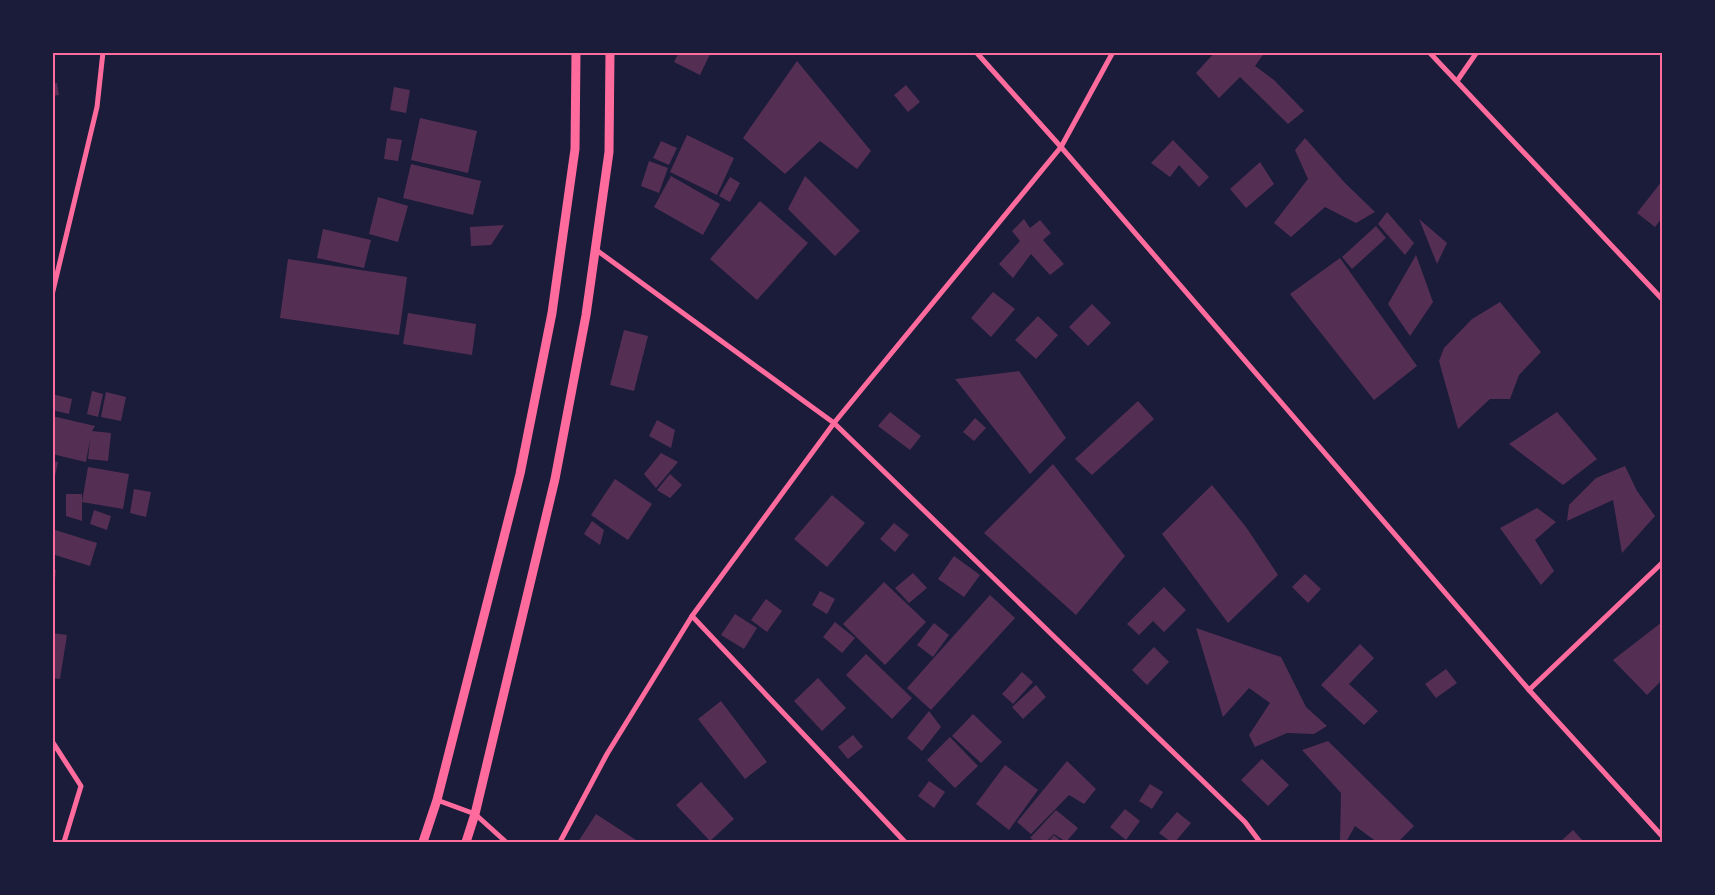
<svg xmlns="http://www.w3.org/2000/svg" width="1715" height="895" viewBox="0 0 1715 895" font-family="'DM Sans',sans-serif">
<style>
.building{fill:#542f53}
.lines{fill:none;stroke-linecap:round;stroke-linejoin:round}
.minor{stroke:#ff6b9d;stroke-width:5}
.tertiary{stroke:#ff6b9d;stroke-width:9}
.neatline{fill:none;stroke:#ff6b9d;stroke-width:2}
</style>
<rect width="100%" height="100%" fill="#1b1b3a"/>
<g class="building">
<polygon points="679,52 711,52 700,75 674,62"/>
<polygon points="1215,52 1265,52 1255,66 1274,80 1304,111 1288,124 1240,77 1219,98 1196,73"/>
<polygon points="797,61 871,151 857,169 820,141 785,174 743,138"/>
<polygon points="57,83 59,95 52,96 52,84"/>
<polygon points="906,85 920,102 908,112 894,95"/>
<polygon points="394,87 410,90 406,113 390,110"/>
<polygon points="420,118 477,131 468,173 411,160"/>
<polygon points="687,135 734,158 717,195 670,172"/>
<polygon points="387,138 402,140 398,161 384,159"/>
<polygon points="1305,138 1345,183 1375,212 1356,223 1325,207 1291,237 1274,223 1308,179 1295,150"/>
<polygon points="1173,140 1209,177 1199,187 1179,165 1170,177 1151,163"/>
<polygon points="661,141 677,148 669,165 653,158"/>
<polygon points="649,161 668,168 659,193 641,186"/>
<polygon points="1260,162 1274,184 1246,208 1230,189"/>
<polygon points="411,164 481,181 473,215 403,198"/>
<polygon points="671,176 720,204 703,235 654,207"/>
<polygon points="805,176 860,231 835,256 788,209"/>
<polygon points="730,177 740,183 730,202 719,196"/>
<polygon points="1662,181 1662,218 1655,227 1637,213"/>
<polygon points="378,197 408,206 398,242 369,234"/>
<polygon points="760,201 808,243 757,300 710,259"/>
<polygon points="1387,212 1414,243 1405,255 1378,224"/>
<polygon points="1024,219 1030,228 1040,220 1051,233 1043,240 1064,264 1050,275 1031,254 1013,278 999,264 1020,241 1012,231"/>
<polygon points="1419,219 1447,243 1437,264"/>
<polygon points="504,225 491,245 471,246 470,227"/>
<polygon points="1376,226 1386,238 1352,269 1342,257"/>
<polygon points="323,229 371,240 364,268 317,258"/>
<polygon points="1416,255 1433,302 1410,336 1388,304"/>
<polygon points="1340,258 1417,366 1374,400 1290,294"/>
<polygon points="288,259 407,277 399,335 280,318"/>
<polygon points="993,292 1015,309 991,337 971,318"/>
<polygon points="1500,302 1541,352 1519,375 1510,399 1490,399 1458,429 1439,361 1444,348 1472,319"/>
<polygon points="1092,304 1111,323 1088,346 1069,327"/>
<polygon points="408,313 476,324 472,355 403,344"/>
<polygon points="1038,316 1058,335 1036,359 1015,340"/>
<polygon points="624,330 648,336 634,391 610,385"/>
<polygon points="1019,371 1066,438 1030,474 955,379"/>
<polygon points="92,391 103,394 98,417 87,414"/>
<polygon points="106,392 126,397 121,421 101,417"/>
<polygon points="52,394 72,399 69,414 52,410"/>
<polygon points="1138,401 1154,419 1092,475 1075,459"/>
<polygon points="890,412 921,436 910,450 878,426"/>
<polygon points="1557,412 1597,459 1563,485 1509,444"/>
<polygon points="52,416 95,426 92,431 111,433 108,461 88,459 90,439 86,462 52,454"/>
<polygon points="975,418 986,428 974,441 963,432"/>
<polygon points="657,420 675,430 671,448 649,436"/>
<polygon points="661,453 678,462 656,488 644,474"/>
<polygon points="52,461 58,462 53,486 52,486"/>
<polygon points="1053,464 1125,556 1076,615 984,533"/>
<polygon points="1625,466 1637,491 1655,516 1622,553 1613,500 1567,521 1569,505 1596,478"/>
<polygon points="88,467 129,474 123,509 82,502"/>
<polygon points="670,474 682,485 670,498 657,490"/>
<polygon points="615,479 652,504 628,540 591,515"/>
<polygon points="1212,485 1246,527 1278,575 1228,623 1162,534"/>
<polygon points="134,489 151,492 146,517 130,513"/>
<polygon points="66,494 82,494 82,521 66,516"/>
<polygon points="832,495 865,523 827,567 794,539"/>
<polygon points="1537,508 1556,522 1535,540 1554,571 1541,585 1500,528"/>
<polygon points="94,510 111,516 107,530 90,524"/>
<polygon points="592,521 604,530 600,545 584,534"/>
<polygon points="894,523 909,535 895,552 880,539"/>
<polygon points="52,529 97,543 90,566 52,554"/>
<polygon points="954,556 980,575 964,597 938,579"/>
<polygon points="52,570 56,570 54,593 52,593"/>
<polygon points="913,573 927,588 909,603 895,588"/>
<polygon points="1305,574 1321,589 1308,603 1292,587"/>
<polygon points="884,582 926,622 885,665 843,624"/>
<polygon points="1164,587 1186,610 1164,632 1153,621 1139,635 1127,624"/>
<polygon points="820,591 835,599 827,614 812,605"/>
<polygon points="990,595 1015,618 931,710 907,688"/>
<polygon points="766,599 782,611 767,632 751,620"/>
<polygon points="735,614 757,628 744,649 721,635"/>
<polygon points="835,622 855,638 842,653 823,637"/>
<polygon points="1662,622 1662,680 1647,695 1613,660"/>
<polygon points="934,623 949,635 933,657 917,645"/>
<polygon points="1196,628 1281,657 1306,707 1327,726 1314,734 1287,733 1255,747 1249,735 1270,703 1249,688 1223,717"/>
<polygon points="52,633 67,635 60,679 52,678"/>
<polygon points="1360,644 1374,658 1349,684 1378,711 1364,725 1321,685"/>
<polygon points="1154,647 1169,662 1147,685 1132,670"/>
<polygon points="866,654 912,698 892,719 846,675"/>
<polygon points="1446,669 1457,683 1436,698 1425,684"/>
<polygon points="1022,672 1033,682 1013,704 1002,694"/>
<polygon points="818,678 846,708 822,731 794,701"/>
<polygon points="1036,685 1046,697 1023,719 1012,707"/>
<polygon points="721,701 767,762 745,779 698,719"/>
<polygon points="929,711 941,727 922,751 907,738"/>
<polygon points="973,714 1002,742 981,763 952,736"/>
<polygon points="853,735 863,747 848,759 838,747"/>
<polygon points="950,737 978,766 955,788 927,760"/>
<polygon points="1328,741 1414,826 1398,842 1377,842 1355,826 1346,842 1340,842 1341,793 1302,750"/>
<polygon points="1262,759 1289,785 1268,806 1241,780"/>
<polygon points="1067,761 1096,789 1084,804 1069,795 1031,834 1017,822"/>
<polygon points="1005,765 1038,790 1009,830 976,804"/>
<polygon points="929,781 945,792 934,808 918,796"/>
<polygon points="701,782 734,819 710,841 676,805"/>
<polygon points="1150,784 1163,792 1152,809 1139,801"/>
<polygon points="1125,809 1140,821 1126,840 1110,827"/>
<polygon points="1056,810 1078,828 1066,842 1054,834 1046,842 1036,842 1030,838"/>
<polygon points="1177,812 1191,823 1175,842 1171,842 1159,833"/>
<polygon points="596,814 639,842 578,842"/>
<polygon points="1573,830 1584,842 1560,842"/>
<polygon points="1054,835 1062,842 1048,842"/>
</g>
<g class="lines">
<g class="minor">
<polyline points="976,52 1061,147 1529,690 1662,836"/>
<polyline points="1429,52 1662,299"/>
<polyline points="1457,81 1477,52"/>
<polyline points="595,249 834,423 1245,822 1260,842"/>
<polyline points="52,295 97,107 103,52"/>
<polyline points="692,616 905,842"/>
<polyline points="1529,690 1662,563"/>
<polyline points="52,741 81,786 64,842"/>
<polyline points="437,800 475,814 506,842"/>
<polyline points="560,842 607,754 692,616 834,423 1061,147 1113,52"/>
</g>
<g class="tertiary">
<polyline points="423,842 437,800 520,474 552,313 575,149 576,52"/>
<polyline points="466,842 475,814 555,479 586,315 609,152 610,52"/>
</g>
</g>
<rect width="1715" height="895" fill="none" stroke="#1b1b3a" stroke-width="108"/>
<rect x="54" y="54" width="1607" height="787" class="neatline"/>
</svg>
